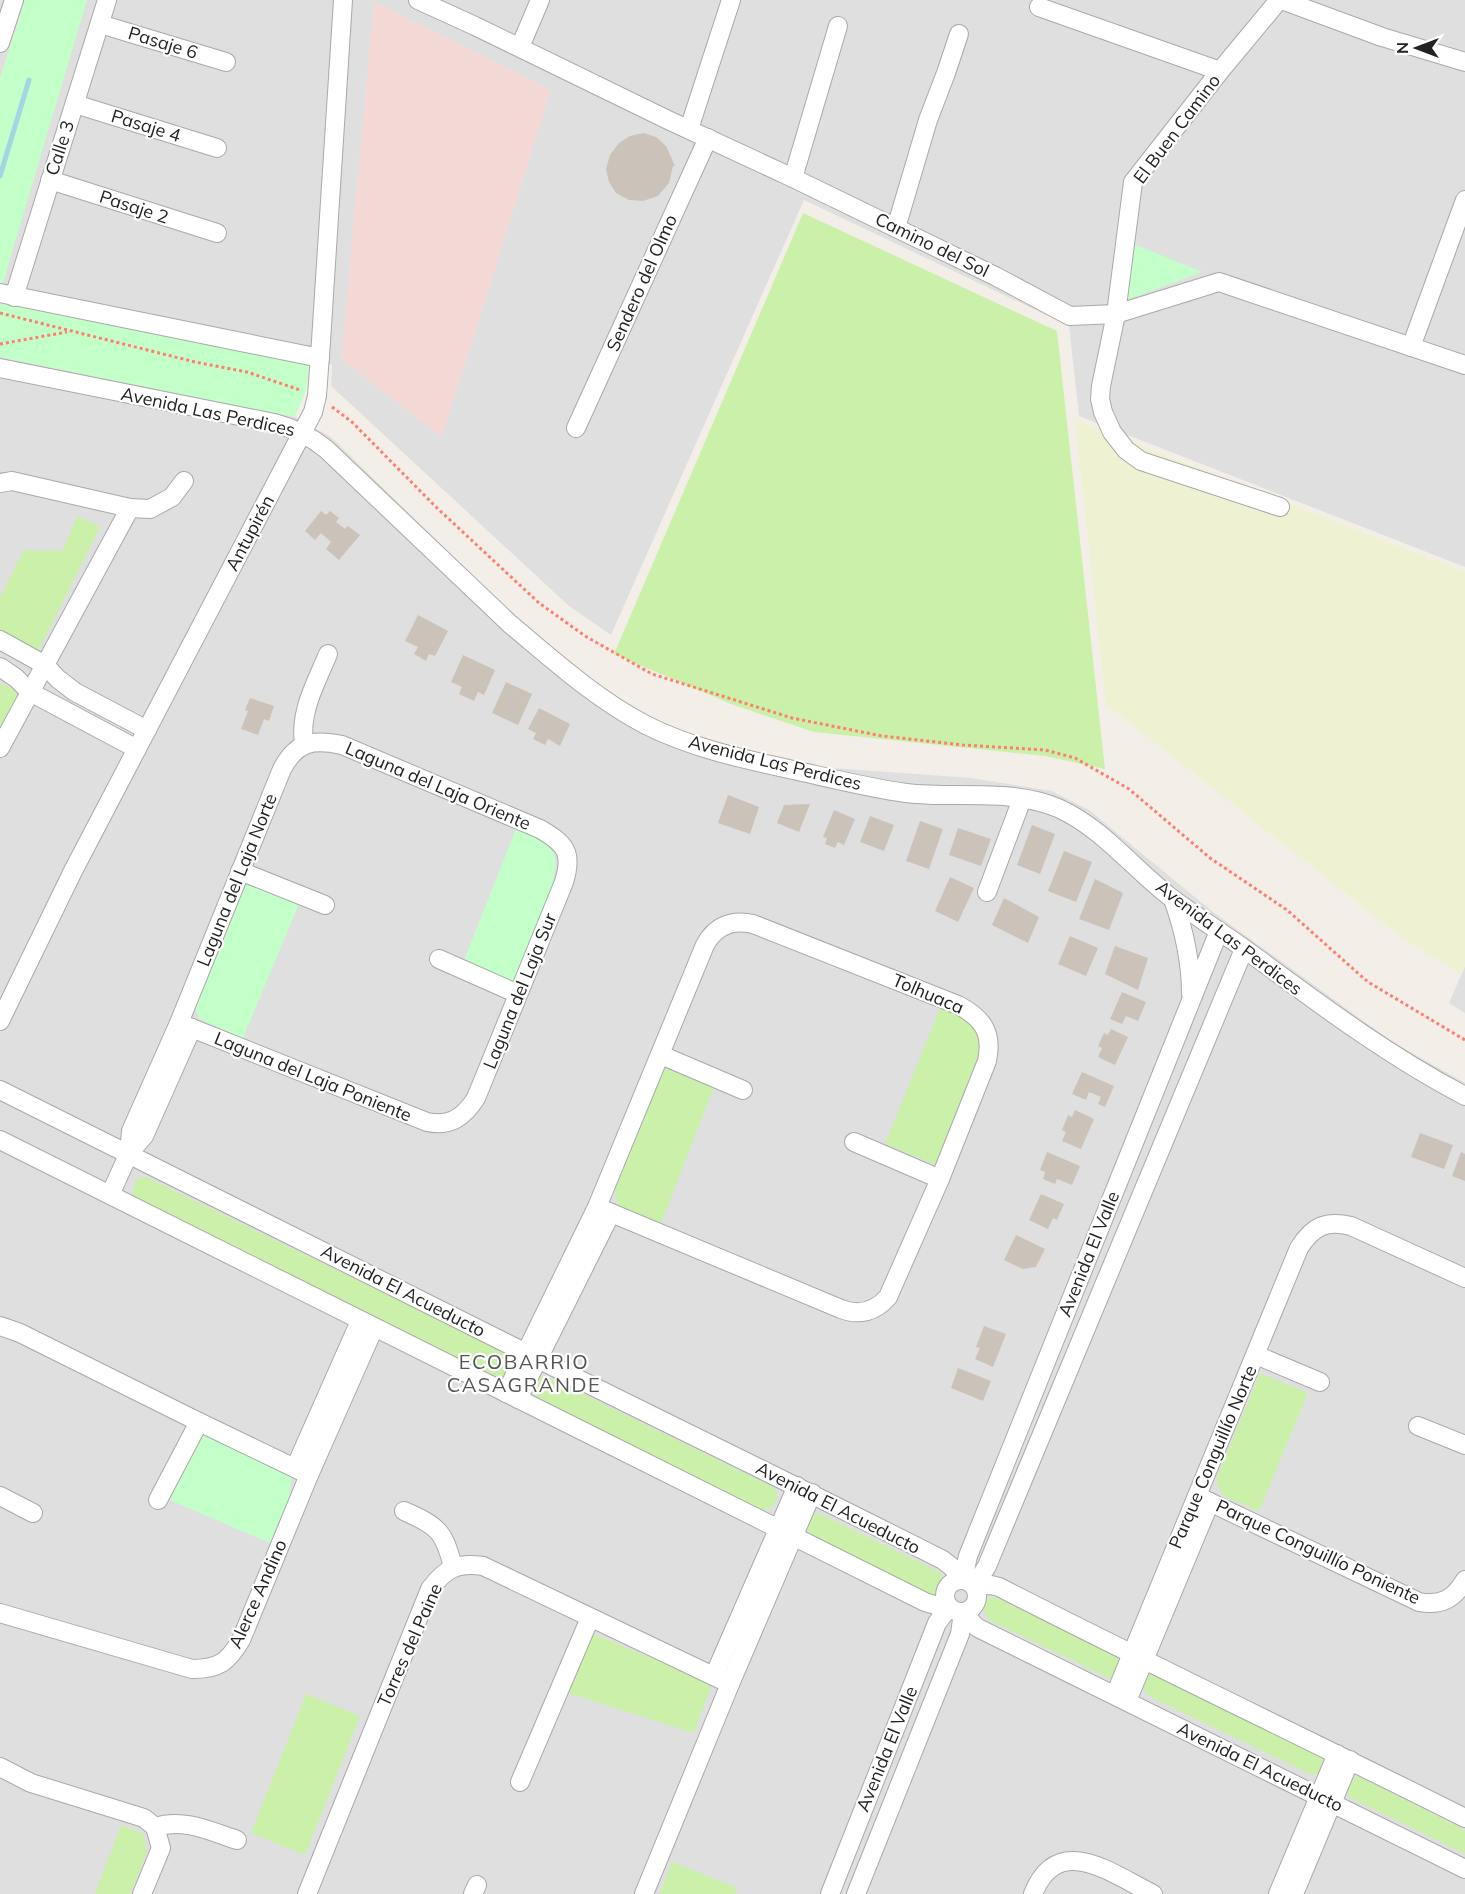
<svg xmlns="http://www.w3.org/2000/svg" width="1465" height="1894" viewBox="0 0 1465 1894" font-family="Mulish,sans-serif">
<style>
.residential{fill:#e0dfdf}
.commercial{fill:#f4d8d6}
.farmland{fill:#eff2d2}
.grass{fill:#cbf0aa}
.park{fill:#c3ffc9}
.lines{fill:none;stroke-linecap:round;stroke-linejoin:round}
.stream{stroke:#a5d4e4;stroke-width:5}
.building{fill:#cbc2ba}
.minor-casing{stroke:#a9a9a9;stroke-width:20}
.path{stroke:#ff7e6d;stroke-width:3;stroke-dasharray:3 3;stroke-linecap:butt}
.minor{stroke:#fff;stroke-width:18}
.labels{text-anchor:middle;stroke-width:4.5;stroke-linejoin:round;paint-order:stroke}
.street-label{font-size:18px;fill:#222;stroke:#fff}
.neighbourhood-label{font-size:20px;letter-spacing:1.5px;fill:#555;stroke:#fff}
</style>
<rect width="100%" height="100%" fill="#f3efe8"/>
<g class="residential">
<polygon points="0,0 25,0 0,79"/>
<polygon points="86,0 1465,0 1465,567 1079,416 1069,326 804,200 611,635 569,606 331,386 332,365 0,298 0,288"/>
<polygon points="0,356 295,417 331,437 555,656 649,718 722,750 791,765 971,778 1052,791 1089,810 1213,912 1394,1043 1465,1083 1465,1894 0,1894"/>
<polygon points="1465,966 1465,1013 1449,1003"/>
</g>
<polygon class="commercial" points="374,2 551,90 442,437 341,359"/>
<polygon class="farmland" points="1075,420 1465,572 1465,966 1462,974 1401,937 1106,704"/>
<g class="grass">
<polygon points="803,213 1057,331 1105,769 1045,756 814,732 731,704 614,654"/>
<polygon points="78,516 100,527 38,651 0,631 0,598 24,550 62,551"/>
<polygon points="0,683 20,692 0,734"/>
<path d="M941,1006C969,1019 981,1025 979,1058L936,1165L885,1144Z"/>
<path d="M670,1066L715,1084L660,1226C640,1217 611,1213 616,1186L662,1074Z"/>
<polygon points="146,1177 509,1354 512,1361 506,1377 497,1380 135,1201 132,1192 137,1179"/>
<polygon points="1260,1373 1308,1393 1259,1511 1223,1496 1216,1480"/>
<polygon points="546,1376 775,1488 778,1496 773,1506 763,1510 535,1398 533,1391 539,1377"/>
<polygon points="810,1514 820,1514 940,1572 945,1583 940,1594 933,1595 812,1537 804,1524"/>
<polygon points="988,1598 997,1598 1117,1656 1122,1666 1118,1677 1111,1679 989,1620 982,1607"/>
<polygon points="591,1633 712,1683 694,1733 568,1693"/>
<polygon points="1148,1675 1160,1676 1319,1752 1325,1761 1321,1774 1310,1774 1149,1696 1143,1687"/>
<polygon points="306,1694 360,1716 305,1855 251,1833"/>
<polygon points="1352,1777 1360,1777 1465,1830 1465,1854 1349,1797 1346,1788"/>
<polygon points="121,1825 144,1834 147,1853 130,1894 95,1894"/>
<polygon points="672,1862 738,1888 735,1894 660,1894"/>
</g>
<g class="park">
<polygon points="25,0 87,0 2,286 0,285 0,79"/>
<polygon points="1134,244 1202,272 1126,300"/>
<polygon points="0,303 310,360 306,390 295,417 4,358 0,356"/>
<polygon points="516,829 541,839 547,844 554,854 556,865 552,887 512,984 463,963"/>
<polygon points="247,880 298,902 298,906 243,1038 200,1019 194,1007 241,887"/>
<polygon points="209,1434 292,1475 288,1506 270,1543 170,1500 198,1436"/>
</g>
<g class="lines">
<polyline class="stream" points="0,176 29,80"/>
</g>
<g class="building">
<polygon points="644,133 656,137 666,146 675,166 673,166 669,183 658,196 643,201 629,200 616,193 609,182 606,169 610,155 619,143 630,136"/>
<polygon points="321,511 326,515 330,511 339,518 336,522 345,529 348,526 360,535 339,560 326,549 331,542 321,533 315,540 305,531"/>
<polygon points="418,615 448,631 435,656 429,654 426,661 414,654 418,647 405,641"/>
<polygon points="463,655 495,670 484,695 478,692 474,701 459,694 462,687 451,682"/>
<polygon points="506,682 532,694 518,725 492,713"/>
<polygon points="250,698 274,706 269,721 264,719 258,735 241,729 248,711 245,710"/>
<polygon points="539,708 570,724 560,746 548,739 545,745 533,739 536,733 528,729"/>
<polygon points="728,795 759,807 750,834 718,823"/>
<polygon points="810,804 799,832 777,823 784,805"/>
<polygon points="834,810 855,819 844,845 838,842 835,848 825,844 827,838 823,837"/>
<polygon points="870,816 894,825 884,851 860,842"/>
<polygon points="920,821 943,829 929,869 906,861"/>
<polygon points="1032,825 1055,834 1040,874 1017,865"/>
<polygon points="958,828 991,839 981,866 949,855"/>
<polygon points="1064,851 1092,862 1076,902 1048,891"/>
<polygon points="950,877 974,888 958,922 935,911"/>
<polygon points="1095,879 1123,893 1109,930 1079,919"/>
<polygon points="1004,898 1039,917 1028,943 992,925"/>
<polygon points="1070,936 1098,948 1086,976 1058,964"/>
<polygon points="1115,946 1148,958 1138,990 1105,974"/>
<polygon points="1122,992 1146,1002 1138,1021 1126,1016 1122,1024 1110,1019"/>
<polygon points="1111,1029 1128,1037 1115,1065 1098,1057 1102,1048 1098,1046 1104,1033 1108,1035"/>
<polygon points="1082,1072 1114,1086 1105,1107 1098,1104 1101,1097 1089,1092 1086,1100 1072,1094"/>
<polygon points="1075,1110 1094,1119 1081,1149 1062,1141 1066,1132 1062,1130 1068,1115 1072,1117"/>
<polygon points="1420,1133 1453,1145 1444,1169 1411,1157"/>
<polygon points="1047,1152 1080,1166 1072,1185 1057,1179 1055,1184 1043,1179 1045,1172 1040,1170"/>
<polygon points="1461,1152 1465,1154 1465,1181 1452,1176"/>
<polygon points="1041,1194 1064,1204 1057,1220 1053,1218 1048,1229 1029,1220"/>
<polygon points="1016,1235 1045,1249 1036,1267 1023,1269 1004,1260"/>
<polygon points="984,1326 1006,1334 993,1367 975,1359 980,1348 976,1347"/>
<polygon points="958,1368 991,1381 983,1401 951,1388"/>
</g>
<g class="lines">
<defs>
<g id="minor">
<polyline points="418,0 475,26 668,120 793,178 995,276 1070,316 1116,314 1219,282 1465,365"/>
<polyline points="1279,0 1220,71 1133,182 1116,314 1101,386 1100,399 1103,412 1112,432 1126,450 1141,461 1280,507"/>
<polyline points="1282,0 1382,37 1465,62"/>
<polyline points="1039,7 1220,71"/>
<polyline points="100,24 226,62"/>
<polyline points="0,43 14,0"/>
<polyline points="520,47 540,0"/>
<polyline points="75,104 217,148"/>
<polyline points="689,129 731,0"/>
<polyline points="793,178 838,26"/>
<polyline points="50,180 217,233"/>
<polyline points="896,228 928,120 946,73 959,34"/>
<polyline points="0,293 320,358"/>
<polyline points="14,297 107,0"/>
<polyline points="1411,347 1465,200"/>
<path d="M0,368L274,423C294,428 310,436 326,449L510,624C553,660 596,699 646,725C693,749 748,760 798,771C834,779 870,788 906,793C956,799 1011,788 1058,808C1103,828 1135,871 1174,900C1196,916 1219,931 1242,947C1314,1000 1385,1054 1465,1096"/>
<polyline points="576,428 708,138"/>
<polyline points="0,483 12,481 130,508 0,748"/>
<polyline points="130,508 150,509 172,497 184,481"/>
<polyline points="0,640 45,665 58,679 75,692 147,730"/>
<polyline points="0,667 16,678 30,692 137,749"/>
<path d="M304,744C299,712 316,683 328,654"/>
<polyline points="240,871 325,905"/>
<polyline points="987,892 1022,799"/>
<path d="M1173,899C1184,930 1191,960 1191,994"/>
<polyline points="439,959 518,994"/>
<polyline points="0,1021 73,871 313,412 317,396 321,341 343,0"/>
<polyline points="661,1055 743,1090"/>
<path d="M0,1090C181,1179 360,1271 540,1360C674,1427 809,1492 943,1560L953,1568L962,1579"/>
<polyline points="0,1140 925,1602 935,1605 948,1605"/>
<polyline points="854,1142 940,1179"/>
<path d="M129,1153L131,1131L179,1023L282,769C297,741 313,739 342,745L540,829C566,844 573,853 564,882L476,1098C464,1117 450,1127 427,1122L179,1023"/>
<polyline points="110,1195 129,1153 144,1136 192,1028"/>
<polyline points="0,1326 20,1333 199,1422 309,1475"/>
<polyline points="1256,1355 1320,1382"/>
<path d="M506,1393L597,1207L705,945C715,926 732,919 753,924L958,1005C983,1018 993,1033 987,1061L940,1179L888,1297C875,1312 859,1316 841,1309L597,1207"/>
<polyline points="518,1399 611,1213"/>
<polyline points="1418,1426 1465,1445"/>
<polyline points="295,1468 360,1321"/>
<polyline points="0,1496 33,1513"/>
<path d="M1197,1496L1419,1602C1441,1606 1454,1599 1465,1580"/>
<polyline points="158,1500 199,1422"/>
<path d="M404,1511C438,1526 444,1531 453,1567"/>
<polyline points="963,1579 968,1556 1219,931"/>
<circle cx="961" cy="1596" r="16"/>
<polyline points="973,1584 982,1574 987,1566 1244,949"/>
<path d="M974,1586L991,1585L999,1587C1153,1666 1310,1740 1465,1818"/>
<polyline points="965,1612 973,1624 978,1628 1465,1869"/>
<path d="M0,1613L192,1669C219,1669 228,1662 241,1640L309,1475L374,1328"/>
<polyline points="714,1676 797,1486"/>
<path d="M1115,1695L1299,1248C1313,1226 1326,1220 1351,1226L1465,1278"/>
<polyline points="1127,1701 1210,1502"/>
<polyline points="0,1767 31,1783 144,1818 155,1827 161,1848 142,1894"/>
<polyline points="520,1782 590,1618"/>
<path d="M155,1827C184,1818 210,1831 237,1840"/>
<path d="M307,1894L430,1589C445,1569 457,1562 483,1566L730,1684"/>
<polyline points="473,1894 477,1885"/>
<polyline points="644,1894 730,1684 812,1493"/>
<polyline points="830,1894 937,1623 949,1607"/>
<polyline points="856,1894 960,1634 963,1612"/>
<path d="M1033,1894C1058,1831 1112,1874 1153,1894"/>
<polyline points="1278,1894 1337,1754"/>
<polyline points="1294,1894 1350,1760"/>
</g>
</defs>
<use href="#minor" class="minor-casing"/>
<g class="path">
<polyline points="0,313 195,362 247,372 300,390"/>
<polyline points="0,344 67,332"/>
<polyline points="332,407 352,422 436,507 539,603 585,636 652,674 792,718 882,736 963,745 1045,750 1075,758 1129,789 1210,858 1287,910 1368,982 1465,1040"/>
</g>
<use href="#minor" class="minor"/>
</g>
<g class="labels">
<g class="street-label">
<text transform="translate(163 43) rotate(17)" y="6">Pasaje 6</text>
<text transform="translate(146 126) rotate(17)" y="6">Pasaje 4</text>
<text transform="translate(1177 129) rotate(-53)" y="6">El Buen Camino</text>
<text transform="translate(60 148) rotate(-72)" y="6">Calle 3</text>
<text transform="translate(134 207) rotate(18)" y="6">Pasaje 2</text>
<text transform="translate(932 245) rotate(26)" y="6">Camino del Sol</text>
<text transform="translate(642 283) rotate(-66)" y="6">Sendero del Olmo</text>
<text transform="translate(208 412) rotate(12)" y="6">Avenida Las Perdices</text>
<text transform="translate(250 533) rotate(-62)" y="6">Antupirén</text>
<text transform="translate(775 763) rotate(14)" y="6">Avenida Las Perdices</text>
<text transform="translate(438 786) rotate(23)" y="6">Laguna del Laja Oriente</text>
<text transform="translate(237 880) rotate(-68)" y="6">Laguna del Laja Norte</text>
<text transform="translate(1229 938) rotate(37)" y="6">Avenida Las Perdices</text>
<text transform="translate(520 991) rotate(-68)" y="6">Laguna del Laja Sur</text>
<text transform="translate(928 994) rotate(23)" y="6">Tolhuaca</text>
<text transform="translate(313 1077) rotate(22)" y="6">Laguna del Laja Poniente</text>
<text transform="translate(1089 1254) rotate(-68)" y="6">Avenida El Valle</text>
<text transform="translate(403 1291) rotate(27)" y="6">Avenida El Acueducto</text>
<text transform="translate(1213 1457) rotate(-67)" y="6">Parque Conguillío Norte</text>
<text transform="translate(838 1508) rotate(27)" y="6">Avenida El Acueducto</text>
<text transform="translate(1318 1552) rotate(25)" y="6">Parque Conguillío Poniente</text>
<text transform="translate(258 1594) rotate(-66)" y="6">Alerce Andino</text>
<text transform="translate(410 1645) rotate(-66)" y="6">Torres del Paine</text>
<text transform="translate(887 1749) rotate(-68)" y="6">Avenida El Valle</text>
<text transform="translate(1260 1767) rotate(26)" y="6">Avenida El Acueducto</text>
</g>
<g class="neighbourhood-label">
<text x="524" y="1369">ECOBARRIO<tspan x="524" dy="23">CASAGRANDE</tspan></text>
</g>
</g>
<g transform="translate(1417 48) rotate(270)" stroke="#ffffff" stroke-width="4.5" paint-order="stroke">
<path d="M0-4.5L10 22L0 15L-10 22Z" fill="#222222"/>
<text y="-9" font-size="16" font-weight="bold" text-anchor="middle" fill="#222222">N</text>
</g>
</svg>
